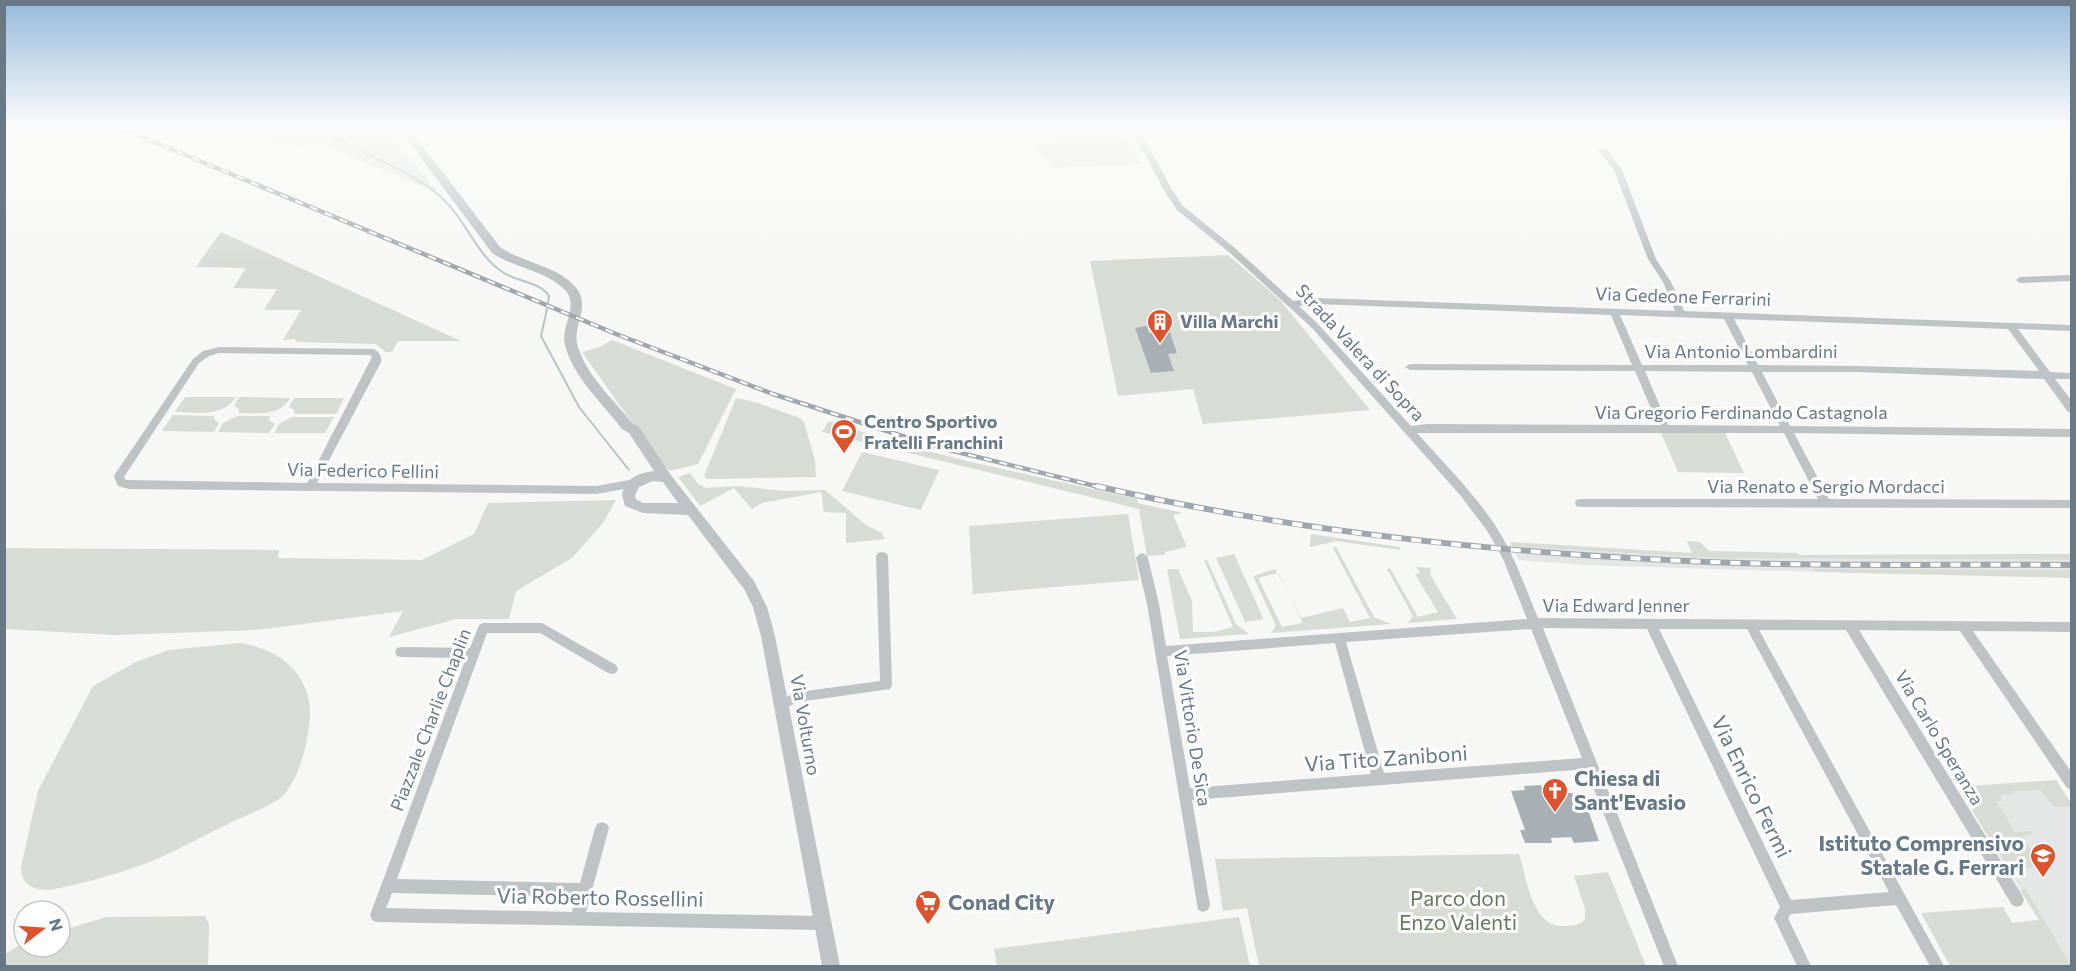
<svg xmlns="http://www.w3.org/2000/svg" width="2076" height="971" viewBox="0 0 2076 971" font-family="Commissioner,sans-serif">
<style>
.built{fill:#e5e6e6}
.green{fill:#d7dcd4;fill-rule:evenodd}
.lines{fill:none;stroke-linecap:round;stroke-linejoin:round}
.stream{stroke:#b8c4c8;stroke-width:2}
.building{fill:#a8b0b5}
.minor{fill:#bec3c6;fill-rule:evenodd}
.tertiary{fill:#bec3c6;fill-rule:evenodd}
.rail-far1-casing{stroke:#a0a7ac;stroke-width:4.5}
.rail-casing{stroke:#a0a7ac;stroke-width:6}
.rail-far1{stroke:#fff;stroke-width:2;stroke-dasharray:8;stroke-linecap:butt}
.rail{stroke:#fff;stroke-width:4;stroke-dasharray:10;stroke-linecap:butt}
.labels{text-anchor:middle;stroke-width:6;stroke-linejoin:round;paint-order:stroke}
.street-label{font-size:18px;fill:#687884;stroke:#fff}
.poi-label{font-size:18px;font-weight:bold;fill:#687884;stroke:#fff;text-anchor:start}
.near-street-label{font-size:21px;fill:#687884;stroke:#fff}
.near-poi-label{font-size:21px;font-weight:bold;fill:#687884;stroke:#fff;text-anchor:start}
.near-park-label{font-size:21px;fill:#667762;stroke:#fff}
</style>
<rect width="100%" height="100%" fill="#f7f7f5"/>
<g class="built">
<polygon points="272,127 386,127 437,192 318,144 265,149"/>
<polygon points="1085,127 1125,127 1127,137 1143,164 1053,168 1032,145"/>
<polygon points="1512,546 1712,558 2071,560 2072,570 1814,569 1816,572 1584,565 1519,560"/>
<polygon points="2056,780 2071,803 2071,966 2039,920 1958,787"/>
</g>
<g class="green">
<polygon points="221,232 461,341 398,341 392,352 386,352 375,344 298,342 294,339 283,340 301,310 264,310 277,289 233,288 246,268 196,267"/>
<polygon points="1228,255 1280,300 1370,410 1203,424 1193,389 1118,396 1090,261"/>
<polygon points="612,340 736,389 698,464 670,471 660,462 582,352 600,347"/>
<path d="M185,397H236C222,418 197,412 175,412Z"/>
<path d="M239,397L290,398C279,417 259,413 239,413V409L234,406Z"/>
<polygon points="294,398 344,398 336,414 294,414 294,410 289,407"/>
<polygon points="736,398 755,402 800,418 804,422 815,460 816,477 707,479 704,476"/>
<polygon points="173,415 214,416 214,419 219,423 214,432 162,431"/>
<polygon points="237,416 270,416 269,420 275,424 269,433 218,432 223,423"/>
<polygon points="292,417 334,417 325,433 274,433 279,424"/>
<polygon points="829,421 896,443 971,462 1137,499 1138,503 1183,513 1173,515 1187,547 1165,552 1165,555 1147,556 1139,509 822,432"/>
<polygon points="1661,433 1725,433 1744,473 1678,472"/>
<polygon points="862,452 939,470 921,510 842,491"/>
<polygon points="690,473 698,484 706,488 736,486 785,491 825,490 866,525 882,533 885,539 846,543 846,513 824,512 821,492 762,503 752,509 734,488 700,506 678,477"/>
<polygon points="616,500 603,523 572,558 516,591 509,619 456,619 389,637 403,611 257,630 114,635 5,629 5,548 279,550 278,558 422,560 474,534 488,503"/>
<polygon points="1128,514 1139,580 973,594 969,526"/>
<polygon points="1311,534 1400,547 1400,550 1336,541 1310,547"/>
<polygon points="1687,541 1700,542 1709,551 1797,553 1799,555 2052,554 2071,554 2071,560 1712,558 1512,546 1510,542 1692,553"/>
<path d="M1336,547L1374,617L1391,624L1271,633L1276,626L1253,576L1275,569L1301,618L1343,608L1350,622L1370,618L1333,548ZM1278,573L1302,622V623L1282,627L1258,578Z"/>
<polygon points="1234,554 1263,618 1263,619 1245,622 1216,558"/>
<polygon points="1204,560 1207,560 1236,624 1249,634 1180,639 1167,569 1178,569 1192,601 1193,632 1213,632 1233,627"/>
<polygon points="1416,567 1430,568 1431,576 1457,619 1408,623 1413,616 1387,569 1390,568 1418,617 1438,612 1415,574 1420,573"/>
<polygon points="1814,569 2071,570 2072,578 1816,572"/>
<path d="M240,643C271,648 299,664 308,696C315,722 301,783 279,799C265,809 245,815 230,823C202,836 175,852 147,863C118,874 80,884 50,890C33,890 21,885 21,867L38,791L93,686L136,662L169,650Z"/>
<polygon points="2056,780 2071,803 2071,809 2069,806 2054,807 2041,790 2012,791 2013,794 2000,795 2003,801 1996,801 2015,832 2031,831 2033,834 2022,836 2042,866 2008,869 1958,787"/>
<path d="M1519,854C1527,878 1532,928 1564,926C1573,925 1580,926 1585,919V909L1574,876L1608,872L1646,966H1259L1247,908L1223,911L1215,859Z"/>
<polygon points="2026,889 2071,966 1950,966 1921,913 2003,907 2012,923 2039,920 2020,890"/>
<polygon points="205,916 209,925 208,966 5,966 5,954 23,943 24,947 60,947 60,931 106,917"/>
<polygon points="1239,917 1250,966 997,966 994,949"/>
</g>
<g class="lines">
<g class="stream">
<polyline points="327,127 334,138 347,144"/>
<path d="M363,152C388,164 427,181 446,202C468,224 477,256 504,273C518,282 540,282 549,296L548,303"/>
<polyline points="547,309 541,336 579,407 629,470"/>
</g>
</g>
<g class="building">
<polygon points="1147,326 1149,333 1169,330 1177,353 1168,354 1174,371 1151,373 1135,328"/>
<polygon points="1541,785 1542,788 1563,786 1565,793 1572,793 1578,808 1587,807 1599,841 1574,843 1571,837 1551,838 1552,843 1525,843 1520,830 1525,830 1511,791 1525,790 1524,786"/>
</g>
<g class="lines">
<g class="minor">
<path d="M1130,127H1138L1172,190L1183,206L1236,249L1293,301L1316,298L1675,311L1663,282L1648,259L1614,170L1598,150L1602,148H1605L1622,170L1656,259L1671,282L1684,311L2072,325V331L2018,329L2050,372L2072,373V379H2055L2072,401V412H2068L2044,379L1857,372H1762L1790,426L2072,429V437L1794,433L1829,499L2072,500V508L1580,507L1576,506L1575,503L1576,500L1580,499H1818L1784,433H1417C1444,463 1473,492 1495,525C1514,554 1525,587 1538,618L2072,622V632L1973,631L2072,773V790L2067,788L1960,631L1859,630L2022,895L2024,900L2022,905L2017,907L2012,905L1846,630H1759L1944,966H1930L1896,905L1791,914L1788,918L1811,966H1797L1774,918L1780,907L1647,629L1543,628L1678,966H1664L1586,769L1192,800L1210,905L1208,910L1203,912L1198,910L1147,604L1136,558L1138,555L1142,553L1146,555L1148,558L1159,604L1166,646L1527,619L1503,559L1488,532L1460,495L1312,328L1230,253L1177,210L1164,190ZM1316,304L1611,315L1632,365L1410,364L1405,367L1410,370L1635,371L1658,425L1427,424L1411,426L1318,324L1299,306ZM1620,315L1724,319L1748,365H1642ZM1734,319L2008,329L2039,371L1857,366L1758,365ZM1645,371L1752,372L1780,426L1668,425ZM1531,629L1582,758L1384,773L1346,642ZM1659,629H1747L1889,892L1791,900ZM1335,643L1371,774L1190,788L1167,656Z"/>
<polygon points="2072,275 2072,281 2020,283 2016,280 2020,277"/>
<path d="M219,347L373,349C379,351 382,356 381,362L317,483L596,486L635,479L639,480L640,483L639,486L635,487L596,494L129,489L118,486L114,477L115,474L193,359L203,351ZM219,353L370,355L372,357L307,483L126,480L124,477L199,363L209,356Z"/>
<polygon points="882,552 886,553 888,556 892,685 890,689 799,702 782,709 778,708 776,704 778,700 798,692 880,681 876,556 878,553"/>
<path d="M483,623H542L616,665L618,669L616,673L612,674L608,673L540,633H487L397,879L580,883L595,828L597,824L602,822L607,824L609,828L586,912L822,916L827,918L829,923L827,928L822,930L377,922L372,920L370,915L466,658L401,657L397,656L395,652L397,648L401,647L470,648L479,625ZM392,893L576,897L572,912L386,908Z"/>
</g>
<path class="tertiary" d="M398,127H408L500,247C523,263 560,266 577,289C591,308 571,327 578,347C587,376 613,399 632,423L639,427L670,474L754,581L767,607L775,636L840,966H822L761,636L753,607L744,589L688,515L643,513L625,506L622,495C626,478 638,473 654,471L629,433L622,429C603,404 573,377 565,345C560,327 579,307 566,291C548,271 514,268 492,253ZM653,481L663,482L678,503H643L636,499L635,495L639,487Z"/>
<defs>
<polyline id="rail-far1" points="118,127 616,334 773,394 933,446 1103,488"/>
<path id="rail" d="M1096,486C1289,531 1489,552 1687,561C1815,567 1944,564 2072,565"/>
</defs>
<use href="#rail-far1" class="rail-far1-casing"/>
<use href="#rail" class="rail-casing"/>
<use href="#rail-far1" class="rail-far1"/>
<use href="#rail" class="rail"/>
</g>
<linearGradient id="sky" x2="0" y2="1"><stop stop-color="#95badb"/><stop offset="0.48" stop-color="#fbfbfa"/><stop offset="1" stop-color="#fbfbfa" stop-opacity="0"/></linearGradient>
<rect width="2076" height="263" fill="url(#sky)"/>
<defs>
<symbol id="building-pin" viewBox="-11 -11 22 30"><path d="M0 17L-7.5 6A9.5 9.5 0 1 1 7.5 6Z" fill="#dc5330" stroke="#fff"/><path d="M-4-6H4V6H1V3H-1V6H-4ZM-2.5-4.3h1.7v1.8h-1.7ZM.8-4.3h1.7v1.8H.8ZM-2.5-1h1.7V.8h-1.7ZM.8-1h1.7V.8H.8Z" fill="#fff"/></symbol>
<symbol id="stadium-pin" viewBox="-11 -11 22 30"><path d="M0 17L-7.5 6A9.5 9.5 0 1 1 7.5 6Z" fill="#dc5330" stroke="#fff"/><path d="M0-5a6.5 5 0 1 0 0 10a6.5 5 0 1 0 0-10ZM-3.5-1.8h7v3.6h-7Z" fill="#fff"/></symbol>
<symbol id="church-pin" viewBox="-11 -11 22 30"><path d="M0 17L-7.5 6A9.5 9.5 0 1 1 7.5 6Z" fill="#dc5330" stroke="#fff"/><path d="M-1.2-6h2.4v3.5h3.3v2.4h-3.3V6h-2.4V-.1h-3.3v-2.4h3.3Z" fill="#fff"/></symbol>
<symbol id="school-pin" viewBox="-11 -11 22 30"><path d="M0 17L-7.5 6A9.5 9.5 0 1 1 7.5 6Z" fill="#dc5330" stroke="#fff"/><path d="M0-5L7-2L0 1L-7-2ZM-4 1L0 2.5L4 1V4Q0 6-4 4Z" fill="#fff"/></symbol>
<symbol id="supermarket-pin" viewBox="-11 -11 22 30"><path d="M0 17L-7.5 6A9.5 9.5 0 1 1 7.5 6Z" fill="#dc5330" stroke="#fff"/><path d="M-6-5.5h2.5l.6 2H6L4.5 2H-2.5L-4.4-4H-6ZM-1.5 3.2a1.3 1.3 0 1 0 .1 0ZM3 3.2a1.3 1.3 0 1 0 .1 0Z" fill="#fff"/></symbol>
</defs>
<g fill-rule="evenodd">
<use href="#building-pin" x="1145" y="307" width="30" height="40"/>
<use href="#stadium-pin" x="829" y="417" width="30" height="40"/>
<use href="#church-pin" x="1540" y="776" width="30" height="40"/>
<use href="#school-pin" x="2028" y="841" width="30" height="40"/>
<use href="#supermarket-pin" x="913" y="888" width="30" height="40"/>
</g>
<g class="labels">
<g class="street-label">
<text transform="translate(1683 297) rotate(2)" y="6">Via Gedeone Ferrarini</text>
<text x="1741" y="358">Via Antonio Lombardini</text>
<text transform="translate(1360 353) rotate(47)" y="6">Strada Valera di Sopra</text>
<text x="1741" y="419">Via Gregorio Ferdinando Castagnola</text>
<text transform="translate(363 471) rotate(1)" y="6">Via Federico Fellini</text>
<text x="1826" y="493">Via Renato e Sergio Mordacci</text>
<text x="1616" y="612">Via Edward Jenner</text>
<text transform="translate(431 720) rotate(-69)" y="6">Piazzale Charlie Chaplin</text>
<text transform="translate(805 725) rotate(80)" y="6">Via Volturno</text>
<text transform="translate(1192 728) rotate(81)" y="6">Via Vittorio De Sica</text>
<text transform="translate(1939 738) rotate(59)" y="6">Via Carlo Speranza</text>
</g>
<g class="poi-label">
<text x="1180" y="328">Villa Marchi</text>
<text x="864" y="428">Centro Sportivo<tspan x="864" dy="21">Fratelli Franchini</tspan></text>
</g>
<g class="near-street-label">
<text transform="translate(1386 759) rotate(-4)" y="7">Via Tito Zaniboni</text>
<text transform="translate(1751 787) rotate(64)" y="7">Via Enrico Fermi</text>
<text transform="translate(600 898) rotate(1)" y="7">Via Roberto Rossellini</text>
</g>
<g class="near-poi-label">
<text x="1574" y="786">Chiesa di<tspan x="1574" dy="24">Sant'Evasio</tspan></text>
<text x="2024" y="851" text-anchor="end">Istituto Comprensivo<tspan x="2024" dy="24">Statale G. Ferrari</tspan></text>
<text x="948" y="910">Conad City</text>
</g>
<g class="near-park-label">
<text x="1458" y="906">Parco don<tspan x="1458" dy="24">Enzo Valenti</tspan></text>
</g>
</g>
<rect width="2076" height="971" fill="none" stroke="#687884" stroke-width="12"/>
<g transform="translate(42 929) rotate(73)"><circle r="28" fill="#ffffff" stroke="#c3c9ce" stroke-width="1.5"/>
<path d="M0-4.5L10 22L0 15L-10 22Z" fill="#dc5330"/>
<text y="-9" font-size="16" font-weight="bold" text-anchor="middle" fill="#687884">N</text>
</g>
</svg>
